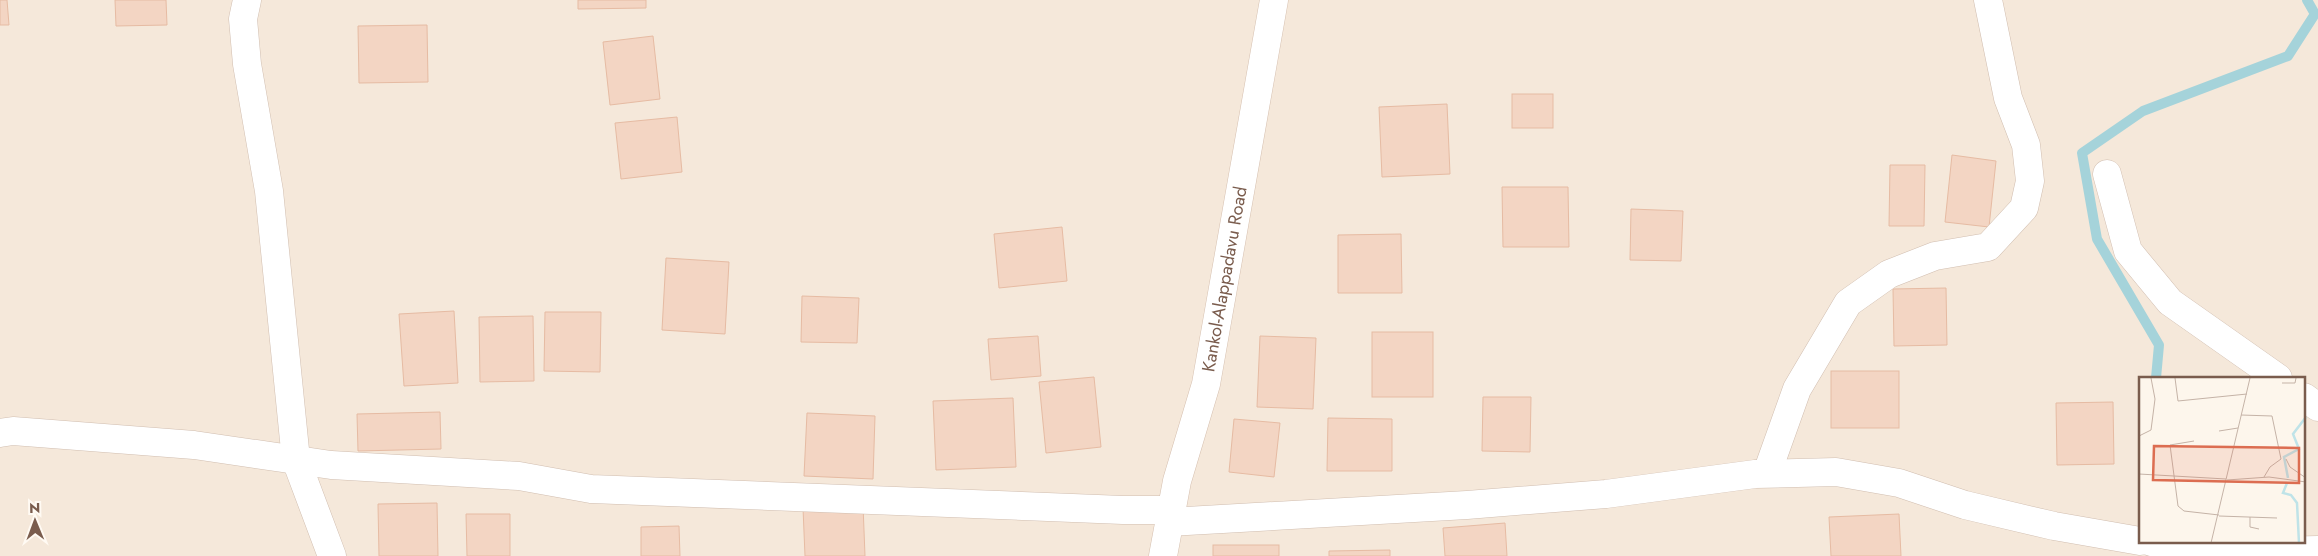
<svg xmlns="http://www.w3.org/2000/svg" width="2318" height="556" viewBox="0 0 2318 556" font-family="Jost,sans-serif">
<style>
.residential{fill:#f5e8da;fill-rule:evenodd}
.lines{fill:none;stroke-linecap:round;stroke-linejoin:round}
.stream{stroke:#a5d3da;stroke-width:10}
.building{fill:#f3d5c3;stroke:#e6bba3}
.street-casing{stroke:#d1beb0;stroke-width:29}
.secondary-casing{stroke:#d6c0b0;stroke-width:29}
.street{stroke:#fff;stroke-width:28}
.secondary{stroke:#fff;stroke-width:28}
.labels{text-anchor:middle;stroke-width:4;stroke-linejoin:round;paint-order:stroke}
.street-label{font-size:18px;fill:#7a5c4d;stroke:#fffaf3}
.inset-river{fill:none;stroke:#bfe3e8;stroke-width:2.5}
.inset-road{fill:none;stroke:#c5b3a7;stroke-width:1}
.view{fill:#dc6d51;fill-opacity:0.15;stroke:#dc6d51;stroke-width:2.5}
.inset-edge{fill:none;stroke:#7a5c4d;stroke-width:2.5}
</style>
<rect width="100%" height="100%" fill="#fdf6ec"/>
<path class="residential" d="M0,0H2318V556H0ZM2140,378H2304V542H2140Z"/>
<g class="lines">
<polyline class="stream" points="2156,378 2159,345 2097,239 2082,153 2143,111 2288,56 2315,14 2307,0"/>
</g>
<g class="building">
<polygon points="0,0 7,0 9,25 0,25"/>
<polygon points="115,0 166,0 167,25 116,26"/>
<polygon points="578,0 646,0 646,8 578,9"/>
<polygon points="427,25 428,82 359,83 358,26"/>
<polygon points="653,36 660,99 610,105 603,42"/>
<rect x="1512" y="94" width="41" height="34"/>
<polygon points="1447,104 1450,174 1382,177 1379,107"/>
<polygon points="677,117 682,172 621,179 615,123"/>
<polygon points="1952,155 1996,161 1989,227 1945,222"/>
<polygon points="1890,165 1925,165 1924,226 1889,226"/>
<polygon points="1502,187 1568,187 1569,247 1503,247"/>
<polygon points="1631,209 1683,211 1681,261 1630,260"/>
<polygon points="1062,227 1067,281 999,288 994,234"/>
<polygon points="1401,234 1402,293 1338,293 1338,235"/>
<polygon points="666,258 729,262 725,334 662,330"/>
<polygon points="1946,288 1947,345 1894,346 1893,289"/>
<polygon points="802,296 859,298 857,343 801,342"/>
<polygon points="454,311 458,383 404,386 399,314"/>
<polygon points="545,312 601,312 600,372 544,371"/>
<polygon points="533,316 534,381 480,382 479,317"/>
<rect x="1372" y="332" width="61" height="65"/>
<polygon points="1038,336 1041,376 991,380 988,339"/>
<polygon points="1260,336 1316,338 1313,409 1257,407"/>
<rect x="1831" y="371" width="68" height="57"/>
<polygon points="1094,377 1101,447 1046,453 1039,382"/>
<polygon points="1483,397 1531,397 1530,452 1482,451"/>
<polygon points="1013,398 1016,467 936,470 933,401"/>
<polygon points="2113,402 2114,464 2057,465 2056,403"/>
<polygon points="440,412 441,449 358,451 357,414"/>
<polygon points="807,413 875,416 873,479 804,476"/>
<polygon points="1328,418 1392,419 1392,471 1327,471"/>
<polygon points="1234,419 1280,423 1274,477 1229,472"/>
<polygon points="437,503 438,556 379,556 378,504"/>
<polygon points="863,505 865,556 805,556 803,508"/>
<polygon points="466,514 510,514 510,556 467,556"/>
<polygon points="1899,514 1901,556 1831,556 1829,517"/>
<polygon points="1505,523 1507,556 1445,556 1443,528"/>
<polygon points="679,526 680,556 641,556 641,527"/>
<rect x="1213" y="545" width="66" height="11"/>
<polygon points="1390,550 1390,556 1329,556 1329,551"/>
</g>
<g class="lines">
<defs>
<g id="street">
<polyline points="247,0 243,19 247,64 269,191 296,460 332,556"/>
<polyline points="2107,174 2128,251 2170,302 2278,378"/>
<polyline points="2304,397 2318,407"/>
<polyline points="0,433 13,431 194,445 331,465 519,476 591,489 1123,510 1171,510"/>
<polyline points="1767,473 1797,389 1848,303 1889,274 1935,256 1988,247 2024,208 2030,181 2026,145 2008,98 1988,0"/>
<polyline points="1169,522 1467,505 1606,494 1755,474 1836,472 1899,483 1965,505 2054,526 2140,541"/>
<polyline points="2151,542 2217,552 2318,550"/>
</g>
<g id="secondary">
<path id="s1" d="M1163,556L1177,481L1206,384L1274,0"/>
</g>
</defs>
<use href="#street" class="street-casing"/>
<use href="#secondary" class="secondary-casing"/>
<use href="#street" class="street"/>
<use href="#secondary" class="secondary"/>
</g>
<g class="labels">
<g class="street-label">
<text dy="6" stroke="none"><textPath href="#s1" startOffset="284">Kankol-Alappadavu Road</textPath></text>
</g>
</g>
<g transform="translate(2139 377)">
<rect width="166" height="166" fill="#fdf6ec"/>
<path class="inset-river" d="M149,101L145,80L160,72L154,57L167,40M148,106L144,116L152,118L158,126L160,166"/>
<path class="inset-road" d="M36,1L39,24L108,17M143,6H156L157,1M102,38L133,39L142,82L131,90L125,100M80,54L99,51M0,59L12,53L16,22L12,1M55,64L31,68L39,129L45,134L80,138M147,82L151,90L167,101M0,97L87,102M88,103L130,100L167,105M80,139L138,141M111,140V150L120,152M72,166L111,1"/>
<path class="view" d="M15,69L160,71V106L14,103Z"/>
<rect width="166" height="166" class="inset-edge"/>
</g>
<g transform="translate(35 521) rotate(359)" stroke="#fffaf3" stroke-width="4" paint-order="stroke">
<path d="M0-4L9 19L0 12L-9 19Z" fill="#7a5c4d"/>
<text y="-8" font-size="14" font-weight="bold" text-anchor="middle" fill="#7a5c4d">N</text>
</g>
</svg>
